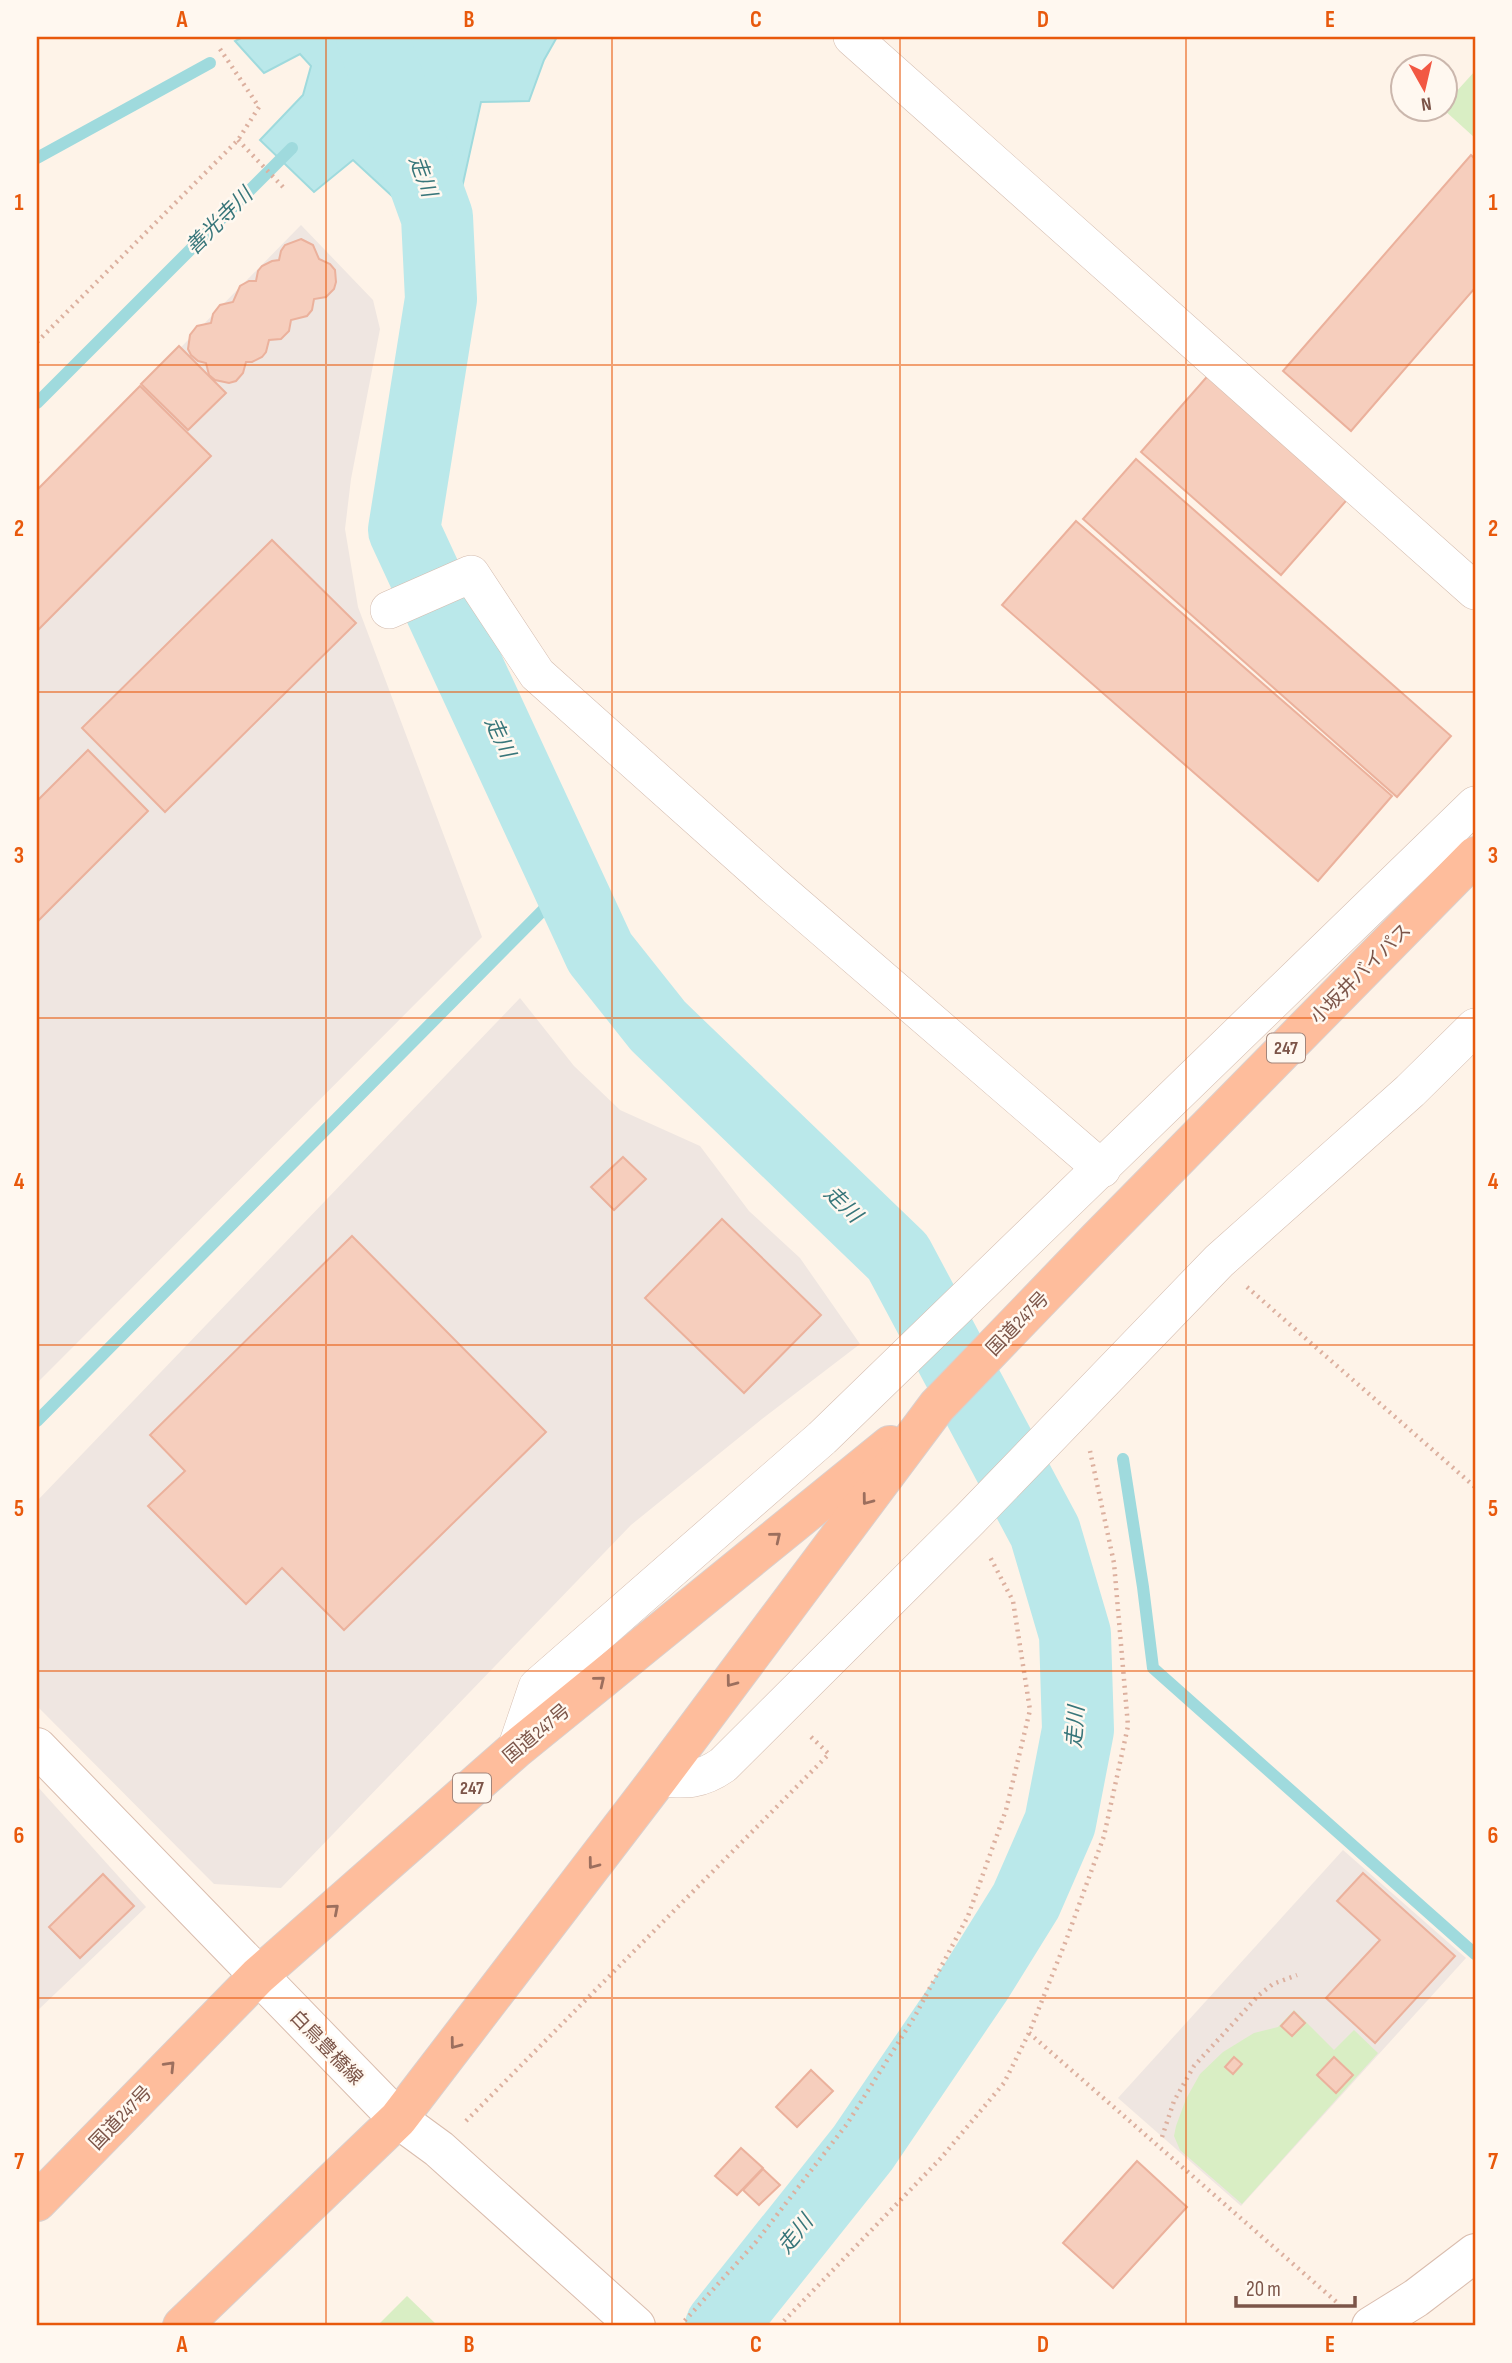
<svg xmlns="http://www.w3.org/2000/svg" width="1512" height="2363" viewBox="0 0 1512 2363" font-family="'Sofia Sans Condensed','Noto Sans JP',sans-serif">
<style>
.industrial{fill:#efe6e1}
.green{fill:#d9eec4}
.water{fill:#bae8ea;stroke:#9fdadd;stroke-width:2}
.lines{fill:none;stroke-linecap:round;stroke-linejoin:round}
.stream{stroke:#9fdadd;stroke-width:12}
.river{stroke:#bae8ea;stroke-width:72}
.building{fill:#f6cebd;stroke:#ebb19c;stroke-width:2}
.minor-casing{stroke:#d4bcaf;stroke-width:38}
.secondary-casing{stroke:#dabdae;stroke-width:40}
.trunk-casing{stroke:#dacfcc;stroke-width:40}
.path{stroke:#dcb09f;stroke-width:4.5;stroke-dasharray:2 5;stroke-linecap:butt}
.minor{stroke:#fff;stroke-width:37}
.secondary{stroke:#fff;stroke-width:38}
.trunk{stroke:#febd9c;stroke-width:38}
.oneway{stroke:#9c6f5e}
.grid{fill:none;stroke:#e8590c;stroke-width:2;stroke-opacity:0.55}
.labels{text-anchor:middle;stroke-width:5;stroke-linejoin:round;paint-order:stroke}
.shield{fill:#fff8f0;stroke:#a3867b;stroke-width:2}
.shield-label{font-size:18px;font-weight:bold;fill:#7c5549}
.street-label{font-size:19px;fill:#7c5549;stroke:#fff8f0}
.water-label{font-size:21px;font-style:italic;fill:#38767a;stroke:#fff8f0}
.neatline{fill:none;stroke:#e8590c;stroke-width:2.5}
.grid-label{font-size:23px;text-anchor:middle;font-weight:bold;fill:#e8590c}
</style>
<rect width="100%" height="100%" fill="#fef3e8"/>
<g class="industrial">
<polygon points="301,225 373,300 380,329 351,479 345,529 358,607 482,937 37,1383 37,494"/>
<polygon points="520,998 574,1066 620,1110 700,1146 749,1211 800,1258 860,1344 762,1419 631,1525 281,1888 214,1884 37,1706 37,1501"/>
<polygon points="37,1786 146,1907 37,2011"/>
<polygon points="1343,1850 1466,1958 1241,2206 1118,2098"/>
</g>
<g class="green">
<polygon points="1475,71 1475,138 1443,109 1446,108 1446,103"/>
<polygon points="1294,2010 1334,2050 1354,2030 1378,2053 1242,2204 1180,2150 1174,2136 1176,2126 1186,2099 1200,2074 1223,2052 1254,2033 1278,2027"/>
<polygon points="407,2296 438,2326 377,2326"/>
</g>
<polygon class="water" points="243,37 557,37 544,60 529,101 481,102 452,233 431,232 353,160 314,192 260,140 303,95 311,66 300,54 264,73 235,41"/>
<g class="lines">
<g class="stream">
<polyline points="37,158 210,63"/>
<polyline points="37,403 292,148"/>
<polyline points="37,1421 568,885"/>
<polyline points="1123,1459 1143,1587 1153,1668 1475,1954"/>
</g>
<polyline class="river" points="372,37 437,217 441,299 404,530 600,953 658,1026 898,1257 1045,1532 1075,1634 1078,1730 1060,1823 1026,1901 977,1980 863,2148 721,2326"/>
</g>
<g class="building">
<polygon points="1471,155 1475,159 1475,288 1351,431 1283,371"/>
<polygon points="301,239 313,245 319,259 330,264 335,270 336,282 334,289 326,297 314,299 312,310 307,316 291,320 289,331 281,339 269,340 266,352 262,357 252,362 246,362 243,373 236,381 229,383 215,380 209,375 206,363 198,361 191,355 188,349 190,335 197,326 211,323 213,314 220,305 233,302 240,286 249,281 256,281 258,271 262,266 272,261 279,260 281,251 285,245"/>
<polygon points="179,346 226,393 188,430 141,384"/>
<polygon points="1212,371 1352,494 1281,575 1141,452"/>
<polygon points="140,386 211,456 37,631 37,490"/>
<polygon points="1136,459 1451,736 1397,797 1083,519"/>
<polygon points="1076,521 1392,796 1318,881 1002,605"/>
<polygon points="272,540 356,623 165,812 82,728"/>
<polygon points="88,750 148,811 37,922 37,801"/>
<polygon points="623,1157 646,1179 614,1210 591,1187"/>
<polygon points="722,1219 821,1315 744,1393 645,1298"/>
<polygon points="352,1236 546,1432 344,1630 282,1568 246,1604 148,1506 185,1471 150,1435"/>
<polygon points="1363,1873 1455,1956 1375,2043 1326,1998 1380,1940 1337,1901"/>
<polygon points="103,1874 134,1906 80,1958 49,1927"/>
<polygon points="1294,2012 1305,2023 1292,2036 1281,2026"/>
<polygon points="1234,2057 1242,2064 1233,2074 1225,2067"/>
<polygon points="1334,2057 1353,2075 1336,2093 1317,2075"/>
<polygon points="811,2070 833,2091 797,2127 776,2107"/>
<polygon points="741,2148 763,2168 737,2195 715,2176"/>
<polygon points="1137,2161 1187,2207 1113,2288 1063,2243"/>
<polygon points="763,2169 780,2185 759,2205 743,2190"/>
</g>
<g class="lines">
<defs>
<g id="minor">
<polyline points="852,37 1475,591"/>
<polyline points="389,610 471,574 537,674 773,885 1102,1169"/>
<polyline points="516,1749 537,1687 822,1438 1475,805"/>
<path d="M659,1778C687,1780 700,1781 723,1765L970,1519L1219,1261L1410,1091L1475,1027"/>
</g>
<g id="secondary">
<polyline points="37,1747 398,2119 439,2149 636,2326"/>
<polyline points="1371,2326 1416,2298 1475,2253"/>
</g>
<g id="trunk">
<polyline points="37,2202 258,1976 516,1749 890,1445"/>
<polyline points="182,2326 398,2119 659,1778 937,1406 1097,1240 1475,856"/>
</g>
</defs>
<use href="#minor" class="minor-casing"/>
<use href="#secondary" class="secondary-casing"/>
<use href="#trunk" class="trunk-casing"/>
<g class="path">
<polyline points="238,140 283,187"/>
<polyline points="37,342 238,140 259,107 220,49"/>
<polyline points="1247,1287 1475,1487"/>
<polyline points="1029,2033 1340,2305"/>
<polyline points="466,2121 829,1754 809,1735"/>
<polyline points="1162,2137 1174,2101 1194,2066 1259,1995 1273,1984 1297,1975"/>
<polyline points="680,2326 756,2242 847,2124 915,2016 968,1916 1006,1810 1030,1710 1013,1601 989,1555"/>
<polyline points="779,2326 941,2158 1004,2083 1029,2033 1067,1938 1104,1836 1128,1726 1114,1563 1090,1451"/>
</g>
<use href="#minor" class="minor"/>
<use href="#secondary" class="secondary"/>
<use href="#trunk" class="trunk"/>
</g>
<defs><path id="oneway-chevron" d="M-2-3.5L2.5 0L-2 3.5" fill="none" stroke-width="1.6" stroke-linecap="round" stroke-linejoin="round" transform="scale(1.75)"/></defs>
<g class="oneway">
<use href="#oneway-chevron" transform="translate(867 1500) rotate(127)"/>
<use href="#oneway-chevron" transform="translate(776 1537) rotate(-39)"/>
<use href="#oneway-chevron" transform="translate(600 1681) rotate(-39)"/>
<use href="#oneway-chevron" transform="translate(731 1682) rotate(127)"/>
<use href="#oneway-chevron" transform="translate(593 1864) rotate(127)"/>
<use href="#oneway-chevron" transform="translate(334 1909) rotate(-41)"/>
<use href="#oneway-chevron" transform="translate(455 2044) rotate(127)"/>
<use href="#oneway-chevron" transform="translate(170 2066) rotate(-46)"/>
</g>
<path class="grid" d="M326,37V2326M612,37V2326M900,37V2326M1186,37V2326M37,365H1475M37,692H1475M37,1018H1475M37,1345H1475M37,1671H1475M37,1998H1475"/>
<g class="labels">
<g class="shield">
<rect x="1267" y="1033.5" width="38" height="29" rx="5"/>
<rect x="453" y="1773.5" width="38" height="29" rx="5"/>
</g>
<g class="shield-label">
<text x="1286" y="1054">247</text>
<text x="472" y="1794">247</text>
</g>
<g class="street-label">
<text transform="translate(1360 973) rotate(-45)" y="7">小坂井バイパス</text>
<text transform="translate(1017 1323) rotate(-46)" y="7">国道247号</text>
<text transform="translate(536 1733) rotate(-40)" y="7">国道247号</text>
<text transform="translate(327 2047) rotate(46)" y="7">白鳥豊橋線</text>
<text transform="translate(120 2117) rotate(-46)" y="7">国道247号</text>
</g>
<g class="water-label">
<text transform="translate(423 176) rotate(70)" y="7">走川</text>
<text transform="translate(219 221) rotate(-45)" y="7">善光寺川</text>
<text transform="translate(500 737) rotate(65)" y="7">走川</text>
<text transform="translate(843 1204) rotate(44)" y="7">走川</text>
<text transform="translate(1075 1727) rotate(-86)" y="7">走川</text>
<text transform="translate(795 2234) rotate(-51)" y="7">走川</text>
</g>
</g>
<rect width="1512" height="2363" fill="none" stroke="#fff8f0" stroke-width="77"/>
<g transform="translate(1424 88) rotate(172)"><circle r="33" fill="#fff8f0" stroke="#cbb7ad" stroke-width="2"/>
<path d="M0-5L12 26L0 18L-12 26Z" fill="#f25843"/>
<text y="-10" font-size="19" font-weight="bold" text-anchor="middle" fill="#7c5549">N</text>
</g>
<path d="M1236 2296v10h119v-10" fill="none" stroke="#7c5549" stroke-width="3.5"/>
<text x="1246" y="2296" font-size="21" fill="#7c5549" stroke="#fff8f0" stroke-width="5" paint-order="stroke">20 m</text>
<rect x="38" y="38" width="1436" height="2286" class="neatline"/>
<g class="grid-label">
<text x="182" y="27">A</text>
<text x="469" y="27">B</text>
<text x="756" y="27">C</text>
<text x="1043" y="27">D</text>
<text x="1330" y="27">E</text>
<text x="19" y="210">1</text>
<text x="1493" y="210">1</text>
<text x="19" y="536">2</text>
<text x="1493" y="536">2</text>
<text x="19" y="863">3</text>
<text x="1493" y="863">3</text>
<text x="19" y="1189">4</text>
<text x="1493" y="1189">4</text>
<text x="19" y="1516">5</text>
<text x="1493" y="1516">5</text>
<text x="19" y="1843">6</text>
<text x="1493" y="1843">6</text>
<text x="19" y="2169">7</text>
<text x="1493" y="2169">7</text>
<text x="182" y="2352">A</text>
<text x="469" y="2352">B</text>
<text x="756" y="2352">C</text>
<text x="1043" y="2352">D</text>
<text x="1330" y="2352">E</text>
</g>
</svg>
